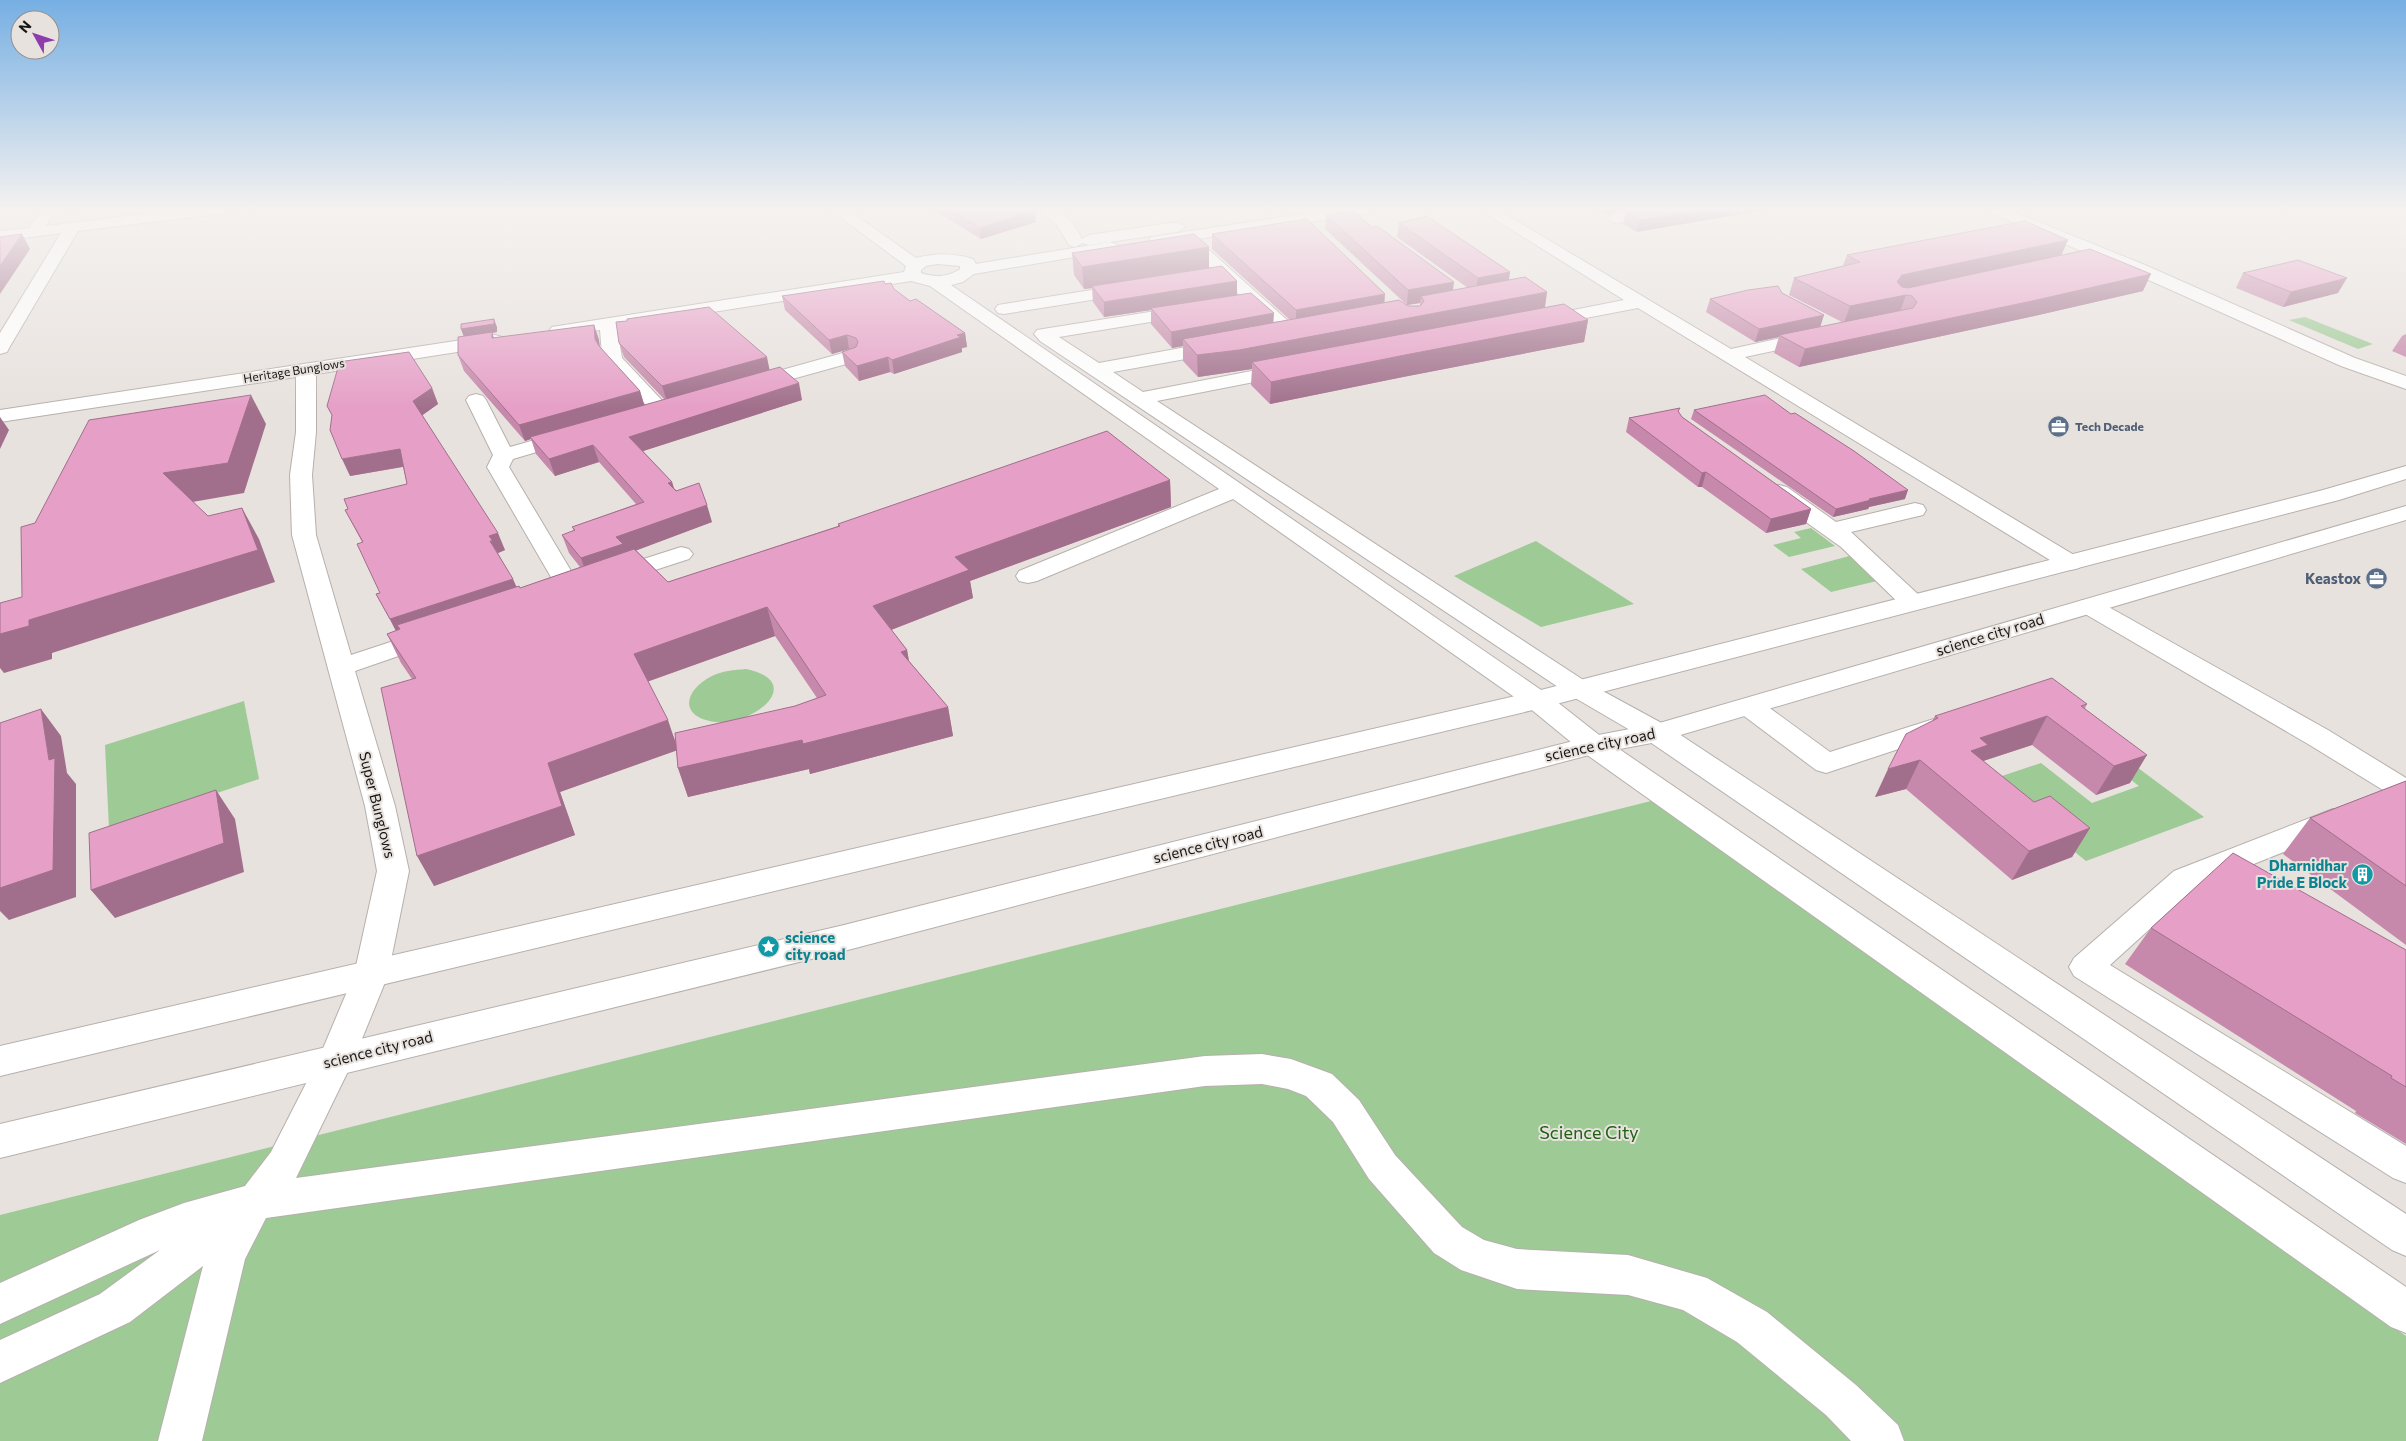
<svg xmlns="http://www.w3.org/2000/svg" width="2406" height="1441" viewBox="0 0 2406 1441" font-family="Commissioner,sans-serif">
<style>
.green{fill:#9eca96}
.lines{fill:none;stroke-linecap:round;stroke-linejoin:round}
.minor-casing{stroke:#b6b0ad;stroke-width:2}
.major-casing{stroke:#b6b0ad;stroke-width:2}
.minor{fill:#fff;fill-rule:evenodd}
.major{fill:#fff;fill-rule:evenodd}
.wall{fill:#c689ab;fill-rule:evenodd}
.shaded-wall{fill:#a16f8b}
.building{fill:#e69fc7;stroke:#a16f8b}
.labels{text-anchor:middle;stroke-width:4;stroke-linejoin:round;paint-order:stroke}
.far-street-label{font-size:12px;fill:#181615;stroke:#e8e2de}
.far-service-label{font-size:12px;font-weight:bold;fill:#4e5e75;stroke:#e8e2de;text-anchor:start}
.service-label{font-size:15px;font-weight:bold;fill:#4e5e75;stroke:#e8e2de;text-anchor:end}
.street-label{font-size:15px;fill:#181615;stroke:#e8e2de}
.culture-label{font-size:15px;font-weight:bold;fill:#0d838f;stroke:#e8e2de;text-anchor:end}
.near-park-label{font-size:18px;fill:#1e6113;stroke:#e8e2de}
</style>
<rect width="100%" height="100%" fill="#e8e2de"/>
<g class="green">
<polygon points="2305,317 2373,344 2358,349 2289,320"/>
<polygon points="1811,528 1835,546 1789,557 1773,545 1801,538 1794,532"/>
<polygon points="1536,541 1634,604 1541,627 1454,576"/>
<polygon points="1853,555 1881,580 1831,592 1801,569"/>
<path d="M746,669C808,682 752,727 715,722C678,717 684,690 712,676C722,671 734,670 746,669Z"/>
<polygon points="244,701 259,779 109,829 105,745"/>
<polygon points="2122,756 2204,817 2086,861 2029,815 1975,785 2041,763 2092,803 2139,786 2106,761"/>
<polygon points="1651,801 2406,1336 2406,1441 0,1441 0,1215"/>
</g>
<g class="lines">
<defs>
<g id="minor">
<polygon points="42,208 57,208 46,226 193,208 235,208 227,213 78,231 9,348 7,352 0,354 0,333 61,233 0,241 0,231 29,228"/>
<path d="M830,208H846L916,258C937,253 953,253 973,259L976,264L1110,242L1116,244L1118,247L1116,250L974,274L963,282L951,285L1547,694L1603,738L2406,1287V1333L2391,1327L1583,752L1527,706L1233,499L1037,581L1028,583L1019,581L1016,576L1019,571L1219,489L930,286L911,281L617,327L622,358L671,410L668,414L661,416L654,414L605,360L602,354L600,330L558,336L552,335L549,331L552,327L558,326L904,272L906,266L832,211ZM937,264L960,266V269C949,277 934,278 921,273V270L926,266Z"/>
<path d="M1035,208C1061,208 1070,215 1082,239L1089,235L1177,222L1185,227L1177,232L1089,245L1083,243L1075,247L1069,245L1057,225L1037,211Z"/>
<polygon points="1342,208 1377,208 1369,213 1197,239 1297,329 1300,333 1297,337 1285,337 1181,241 1157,245 1151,243 1149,240 1151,237"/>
<polygon points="1477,208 1495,208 1731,349 1813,331 1820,333 1822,337 1820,341 1745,357 2079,558 2083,563 2079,568 2071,570 2063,568 1638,308 1544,326 1538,325 1535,321 1538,317 1624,300"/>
<polygon points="1653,208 1687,208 1679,213 1615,223 1607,218 1615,213"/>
<polygon points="1984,208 2004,208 2145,265 2355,358 2406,376 2406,389 2341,366 2133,273 1987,211"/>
<polygon points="1129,284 1135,285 1138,289 1135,293 1004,314 998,313 995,309 998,305 1004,304"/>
<polygon points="1187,306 1193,307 1196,311 1193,315 1059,337 1099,363 1219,341 1226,343 1228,347 1226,351 1219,353 1113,372 1143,392 1288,364 1295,366 1298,370 1295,374 1157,401 1588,683 1667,726 2406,1214 2406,1256 2392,1250 1647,740 1570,695 1040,341 1034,334 1037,330 1043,329"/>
<polygon points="495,335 502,337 504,341 502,345 316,374 316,432 312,475 316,535 351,655 430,629 439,632 443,637 439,642 355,671 395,806 409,871 388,975 353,1061 296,1178 1205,1056 1262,1054 1291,1059 1332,1074 1359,1100 1395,1155 1462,1227 1484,1240 1517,1249 1628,1255 1707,1278 1767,1312 1856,1385 1898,1425 1904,1441 1851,1441 1826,1415 1737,1342 1683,1310 1628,1295 1517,1289 1461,1270 1434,1253 1369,1179 1333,1122 1306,1096 1288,1089 1262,1084 1205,1086 266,1218 245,1259 202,1441 158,1441 203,1266 130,1322 0,1383 0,1340 100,1294 160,1250 0,1324 0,1283 139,1220 184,1203 245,1186 271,1152 319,1058 354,975 377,871 365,806 292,535 290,475 296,432 296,377 0,422 0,410"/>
<polygon points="850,351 857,353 859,357 857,361 753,390 746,388 743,384 746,380"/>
<polygon points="476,394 483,396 486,400 510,447 570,430 577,432 580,436 577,440 513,459 509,467 583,591 580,596 571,598 562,596 487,467 493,455 466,400 469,396"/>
<polygon points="1779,485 1787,487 1836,522 1915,503 1923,505 1926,510 1923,515 1851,532 1922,598 1925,603 1922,608 1913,610 1904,608 1841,547 1771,497 1768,492 1771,487"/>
<polygon points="681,547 689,549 693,554 689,559 615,583 606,581 603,576 606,571"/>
<polygon points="2089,599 2098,601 2328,730 2406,778 2406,801 2396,798 2308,744 2080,611 2077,606 2080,601"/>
<polygon points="1750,698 1760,701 1830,752 1940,717 1950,720 1954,726 1950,732 1826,773 1816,770 1740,713 1736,707 1740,701"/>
<polygon points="2333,809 2344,812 2348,820 2344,828 2196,887 2110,965 2406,1146 2406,1183 2393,1178 2074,976 2069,967 2074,958 2174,871"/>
</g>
<g id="major">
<polygon points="2406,466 2406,479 2339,500 1537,709 0,1076 0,1046 1537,691 2323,490"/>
<polygon points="2406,506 2406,520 1657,742 1593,754 844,951 0,1158 0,1124 844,925 1593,736 1656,724"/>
</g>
</defs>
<use href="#minor" class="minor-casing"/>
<use href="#major" class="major-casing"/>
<use href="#minor" class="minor"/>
<use href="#major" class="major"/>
</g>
<g class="wall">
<polygon points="931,208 1031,208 1035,210 1036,222 981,239"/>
<polygon points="1595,208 1642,208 1615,211 1608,215"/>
<polygon points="1658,208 1637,232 1623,224 1626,212"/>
<polygon points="1326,215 1372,227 1453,290 1468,288 1397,237 1399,223 1509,280 1547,292 1545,307 1588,320 1584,342 1403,377 1270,404 1251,385 1252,369 1198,377 1183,361 1183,346 1172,348 1151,324 1151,310 1104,317 1093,302 1092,288 1084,289 1074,275 1072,253 1209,268 1237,295 1273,322 1290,320 1212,249 1212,234 1385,302 1408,306 1420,306 1420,303 1407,305 1325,229"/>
<polygon points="1847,255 2062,255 2143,291 2025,318 1799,367 1774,353 1779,337 1755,342 1706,312 1710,299 1782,293 1820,327 1842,322 1789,295 1794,278 1843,266"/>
<polygon points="2243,273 2338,293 2283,307 2236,288"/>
<polygon points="885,284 894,289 910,301 965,333 967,347 962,348 962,352 894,374 890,372 859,381 845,366 842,352 849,349 832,354 785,310 782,296"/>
<path d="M594,325L599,340L600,347L640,391L644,405L665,400L624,357L619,343L770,370L802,400L643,451L672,482L674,488L712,522L636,550L668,582L838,526V524L1170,480L1171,507L970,581L973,598L891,630L907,650L909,661L948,707L953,736L810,774L809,769L688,797L678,768L676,750L560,792L575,835L434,886L412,679L401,663L387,634L396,631L376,594L380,593L362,542L345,510L407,484L403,467L350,476L432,388L438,404L422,415L505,550L498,553L516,587L520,588L580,567L569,553L562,535L574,531L572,527L636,504L599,462L555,476L536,454L531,439L525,441L464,371L458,355L464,336L461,329L497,327V332L492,333L494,338ZM775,636L817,698L795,706L675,740L648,681Z"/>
<polygon points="2406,334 2406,357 2392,351 2402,336"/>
<polygon points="1680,408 1678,412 1682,417 1811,509 1806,524 1766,533 1702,487 1698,487 1626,432 1629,418"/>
<polygon points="1694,410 1905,499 1869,507 1868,509 1833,517 1691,419"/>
<polygon points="2087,704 2085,708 2130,783 2096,795 2032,745 1983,761 2034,802 2090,828 2072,857 2012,880 1906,789 1875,797 1932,721 1935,716"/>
<polygon points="2406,781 2406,945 2283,854 2310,818"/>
<polygon points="2151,928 2406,950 2406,1144 2355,1113 2356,1111 2125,964"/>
</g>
<g class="shaded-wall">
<polygon points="69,208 93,208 71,210"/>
<polygon points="1610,208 1642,208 1615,211 1608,215"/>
<polygon points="1716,208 1777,208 1637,232 1640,220"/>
<polygon points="1035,210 1036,222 981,239 980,228"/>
<polygon points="22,234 30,249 0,294 0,266"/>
<polygon points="2068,240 2061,256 1906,295 1900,312 1844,323 1850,306 1897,282 1902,275"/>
<polygon points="1209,247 1209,269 1092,286 1092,288 1084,289 1082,267"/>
<polygon points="1510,272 1508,287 1475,293 1478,278"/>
<polygon points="2151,274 2143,291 2025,318 1799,367 1805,349"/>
<polygon points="2347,278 2338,293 2283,307 2291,292"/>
<polygon points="1237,281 1237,296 1151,308 1151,310 1104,317 1104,302"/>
<polygon points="1454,282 1452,297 1421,296 1420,303 1407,305 1408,290"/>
<polygon points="1547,292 1544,313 1252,362 1252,369 1198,377 1197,355"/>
<polygon points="1385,294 1384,309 1296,325 1296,310"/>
<polygon points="1274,313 1273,329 1183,339 1183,346 1172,348 1171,332"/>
<polygon points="1824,315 1820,328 1779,335 1779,337 1755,342 1759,329"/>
<polygon points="494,319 497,327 497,332 492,333 497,347 492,338 464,337 461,329"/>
<polygon points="1588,320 1584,342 1403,377 1270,404 1271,382 1405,355"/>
<polygon points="594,325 599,340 600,354 595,339"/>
<polygon points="965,333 967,347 962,348 962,352 894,374 892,360"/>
<polygon points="847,335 849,349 832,354 829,340"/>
<polygon points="767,357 770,372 667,401 662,386"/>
<polygon points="888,357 890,372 859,381 857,366"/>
<polygon points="799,383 802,400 634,454 629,437"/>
<polygon points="432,388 438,404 420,417 413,401"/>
<polygon points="640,391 645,407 530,437 531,439 525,441 519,425"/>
<polygon points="251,395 266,424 244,493 181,504 163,473"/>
<polygon points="0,417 9,430 0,449"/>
<polygon points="593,445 599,462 555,476 549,459"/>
<polygon points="400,449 407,466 350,476 342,459"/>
<polygon points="1706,472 1702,487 1698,487 1702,473"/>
<polygon points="1170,480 1171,507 970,581 973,598 878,635 873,606 955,557"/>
<polygon points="672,482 677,499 668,483"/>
<polygon points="1908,490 1905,499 1869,507 1868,509 1833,517 1836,509 1869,499"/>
<polygon points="707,505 712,522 627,554 587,576 581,558 616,537"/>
<polygon points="242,508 259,539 275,582 52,653 52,659 4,673 0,668 0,634 29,620"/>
<polygon points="1811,509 1806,524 1766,533 1771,519"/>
<polygon points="498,533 505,550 498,553 490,541 489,536"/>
<polygon points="513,579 521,597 400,629 397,625 403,636 399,637 390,619"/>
<polygon points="767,607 775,636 644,683 634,654"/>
<polygon points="907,650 912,679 901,652"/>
<polygon points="948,707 953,736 810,774 809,769 688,797 678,768"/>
<polygon points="41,709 61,736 67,773 76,784 76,897 9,920 0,911 0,888 49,760"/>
<polygon points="2047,716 2032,745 1980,762 1971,751 1980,738"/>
<polygon points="668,720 678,750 560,792 575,835 434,886 417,856 548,763"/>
<polygon points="2147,755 2130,783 2096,795 2114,766"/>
<polygon points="1920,760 1906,789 1875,797 1888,769"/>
<polygon points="216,790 235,819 244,872 115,918 91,890"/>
<polygon points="2090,828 2072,857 2012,880 2029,851"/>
</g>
<g class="building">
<polygon points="947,208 1031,208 1035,210 980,228"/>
<polygon points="1658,208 1716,208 1640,220 1626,212"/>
<polygon points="1353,211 1372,227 1377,226 1454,282 1408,290 1326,215"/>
<polygon points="1427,216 1510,272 1478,278 1399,223"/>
<polygon points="1307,219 1385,294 1296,310 1212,234"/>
<polygon points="2025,221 2068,240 1902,275 1897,282 1902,287 1908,288 2090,249 2151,274 2032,301 1805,349 1779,335 1913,308 1917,302 1912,296 1906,295 1850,306 1794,278 1860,262 1847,255"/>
<polygon points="22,234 0,266 0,237"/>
<polygon points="1194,234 1209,247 1082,267 1072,253"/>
<polygon points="2298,260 2347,278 2291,292 2243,273"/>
<polygon points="1222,266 1237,281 1104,302 1092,286"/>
<polygon points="1525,277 1547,292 1239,350 1197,355 1183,339 1399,300 1408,306 1420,306 1424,301 1421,296"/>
<polygon points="884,281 885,284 891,283 894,289 910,301 916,299 965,333 957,335 961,337 892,360 888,357 857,366 842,352 856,347 858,342 856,338 847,335 829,340 782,296"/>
<polygon points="1778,286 1782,293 1824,315 1759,329 1710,299 1748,290"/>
<polygon points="1251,293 1274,313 1171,332 1151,308"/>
<polygon points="1564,304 1588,320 1405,355 1271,382 1252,362"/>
<polygon points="709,307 767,357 662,386 619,343 616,322 627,321 627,319"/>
<polygon points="494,319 494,324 461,329 461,324"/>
<polygon points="594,325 595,339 599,346 640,391 519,425 458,355 458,337 492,332 492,338"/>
<polygon points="409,352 432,388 413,401 498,533 489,536 493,541 490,541 513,579 390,619 376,594 380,593 357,544 363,542 345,510 348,509 344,499 407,484 400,449 342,459 330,430 332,415 327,406 339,364 345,363 345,361"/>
<polygon points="780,367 799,383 629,437 672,482 668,483 676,491 699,483 707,505 616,537 623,544 581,558 562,535 575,530 572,527 644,502 593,445 549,459 530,437"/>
<polygon points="251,395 228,463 163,473 208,516 242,508 258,550 29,620 29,626 0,634 0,603 22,597 21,527 35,523 89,420"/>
<polygon points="1765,395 1791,414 1795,413 1854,451 1908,490 1869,499 1871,500 1836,509 1694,410"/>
<polygon points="1680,408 1678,411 1682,417 1811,509 1771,519 1706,472 1702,473 1629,418"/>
<polygon points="1107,431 1170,480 955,557 969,570 873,606 907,650 901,652 948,707 803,744 802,740 678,768 675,733 795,706 826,695 767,607 634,654 668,720 548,763 562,806 417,856 381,688 416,678 387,634 400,629 397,625 519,586 520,588 634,549 668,582 840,526 838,524"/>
<polygon points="2052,678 2087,704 2081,706 2147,755 2114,766 2047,716 1980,738 1988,745 1971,751 2034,802 2050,796 2090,828 2029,851 1920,760 1888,769 1906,734 1938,718 1935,716"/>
<polygon points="41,709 49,760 55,758 53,870 0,888 0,723"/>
<polygon points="2406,781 2406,886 2310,818"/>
<polygon points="216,790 224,843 91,890 89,833"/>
<polygon points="2233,853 2406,950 2406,1087 2391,1078 2392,1076 2151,928"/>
</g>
<linearGradient id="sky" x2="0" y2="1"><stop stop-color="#76afe3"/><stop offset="0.51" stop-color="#f5f2f0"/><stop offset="1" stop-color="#f5f2f0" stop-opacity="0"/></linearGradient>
<rect width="2406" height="409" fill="url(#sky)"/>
<defs>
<symbol id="office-disc" viewBox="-11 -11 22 22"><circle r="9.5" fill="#5c6f8a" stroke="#e8e2de"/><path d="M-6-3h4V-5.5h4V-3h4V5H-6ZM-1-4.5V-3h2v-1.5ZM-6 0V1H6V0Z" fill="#fff"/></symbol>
<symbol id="building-disc" viewBox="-11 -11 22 22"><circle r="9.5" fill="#0f9aa8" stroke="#e8e2de"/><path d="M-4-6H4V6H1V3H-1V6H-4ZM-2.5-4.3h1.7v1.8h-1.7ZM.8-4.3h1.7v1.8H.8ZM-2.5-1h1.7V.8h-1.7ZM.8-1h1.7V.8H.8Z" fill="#fff"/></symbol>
<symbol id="sight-disc" viewBox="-11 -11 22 22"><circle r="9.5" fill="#0f9aa8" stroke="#e8e2de"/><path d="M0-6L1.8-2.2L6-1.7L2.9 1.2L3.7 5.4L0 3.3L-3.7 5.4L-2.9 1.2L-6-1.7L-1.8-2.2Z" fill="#fff"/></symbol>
</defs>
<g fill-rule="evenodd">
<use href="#office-disc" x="2046" y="414" width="25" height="25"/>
<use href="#office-disc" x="2364" y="566" width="25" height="25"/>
<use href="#building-disc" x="2350" y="862" width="25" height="25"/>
<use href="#sight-disc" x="756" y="934" width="25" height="25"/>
</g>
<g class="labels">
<g class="far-street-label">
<text transform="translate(294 371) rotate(-9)" y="4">Heritage Bunglows</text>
</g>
<g class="far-service-label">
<text x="2075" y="431">Tech Decade</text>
</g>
<g class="service-label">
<text x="2361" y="584">Keastox</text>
</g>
<g class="street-label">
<text transform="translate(1990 635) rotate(-17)" y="5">science city road</text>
<text transform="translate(1600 745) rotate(-12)" y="5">science city road</text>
<text transform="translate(377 805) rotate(76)" y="5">Super Bunglows</text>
<text transform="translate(1208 845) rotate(-14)" y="5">science city road</text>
<text transform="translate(378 1050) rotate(-14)" y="5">science city road</text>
</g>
<g class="culture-label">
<text x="2347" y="871">Dharnidhar<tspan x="2347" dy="17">Pride E Block</tspan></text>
<text x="785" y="943" text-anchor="start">science<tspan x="785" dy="17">city road</tspan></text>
</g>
<g class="near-park-label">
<text x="1589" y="1139">Science City</text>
</g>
</g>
<g transform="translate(35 35) rotate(310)"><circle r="24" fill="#e8e2de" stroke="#95908e"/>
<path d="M0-4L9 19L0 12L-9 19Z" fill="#8d3cab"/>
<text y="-8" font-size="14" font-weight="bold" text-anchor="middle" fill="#181615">N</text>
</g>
</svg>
